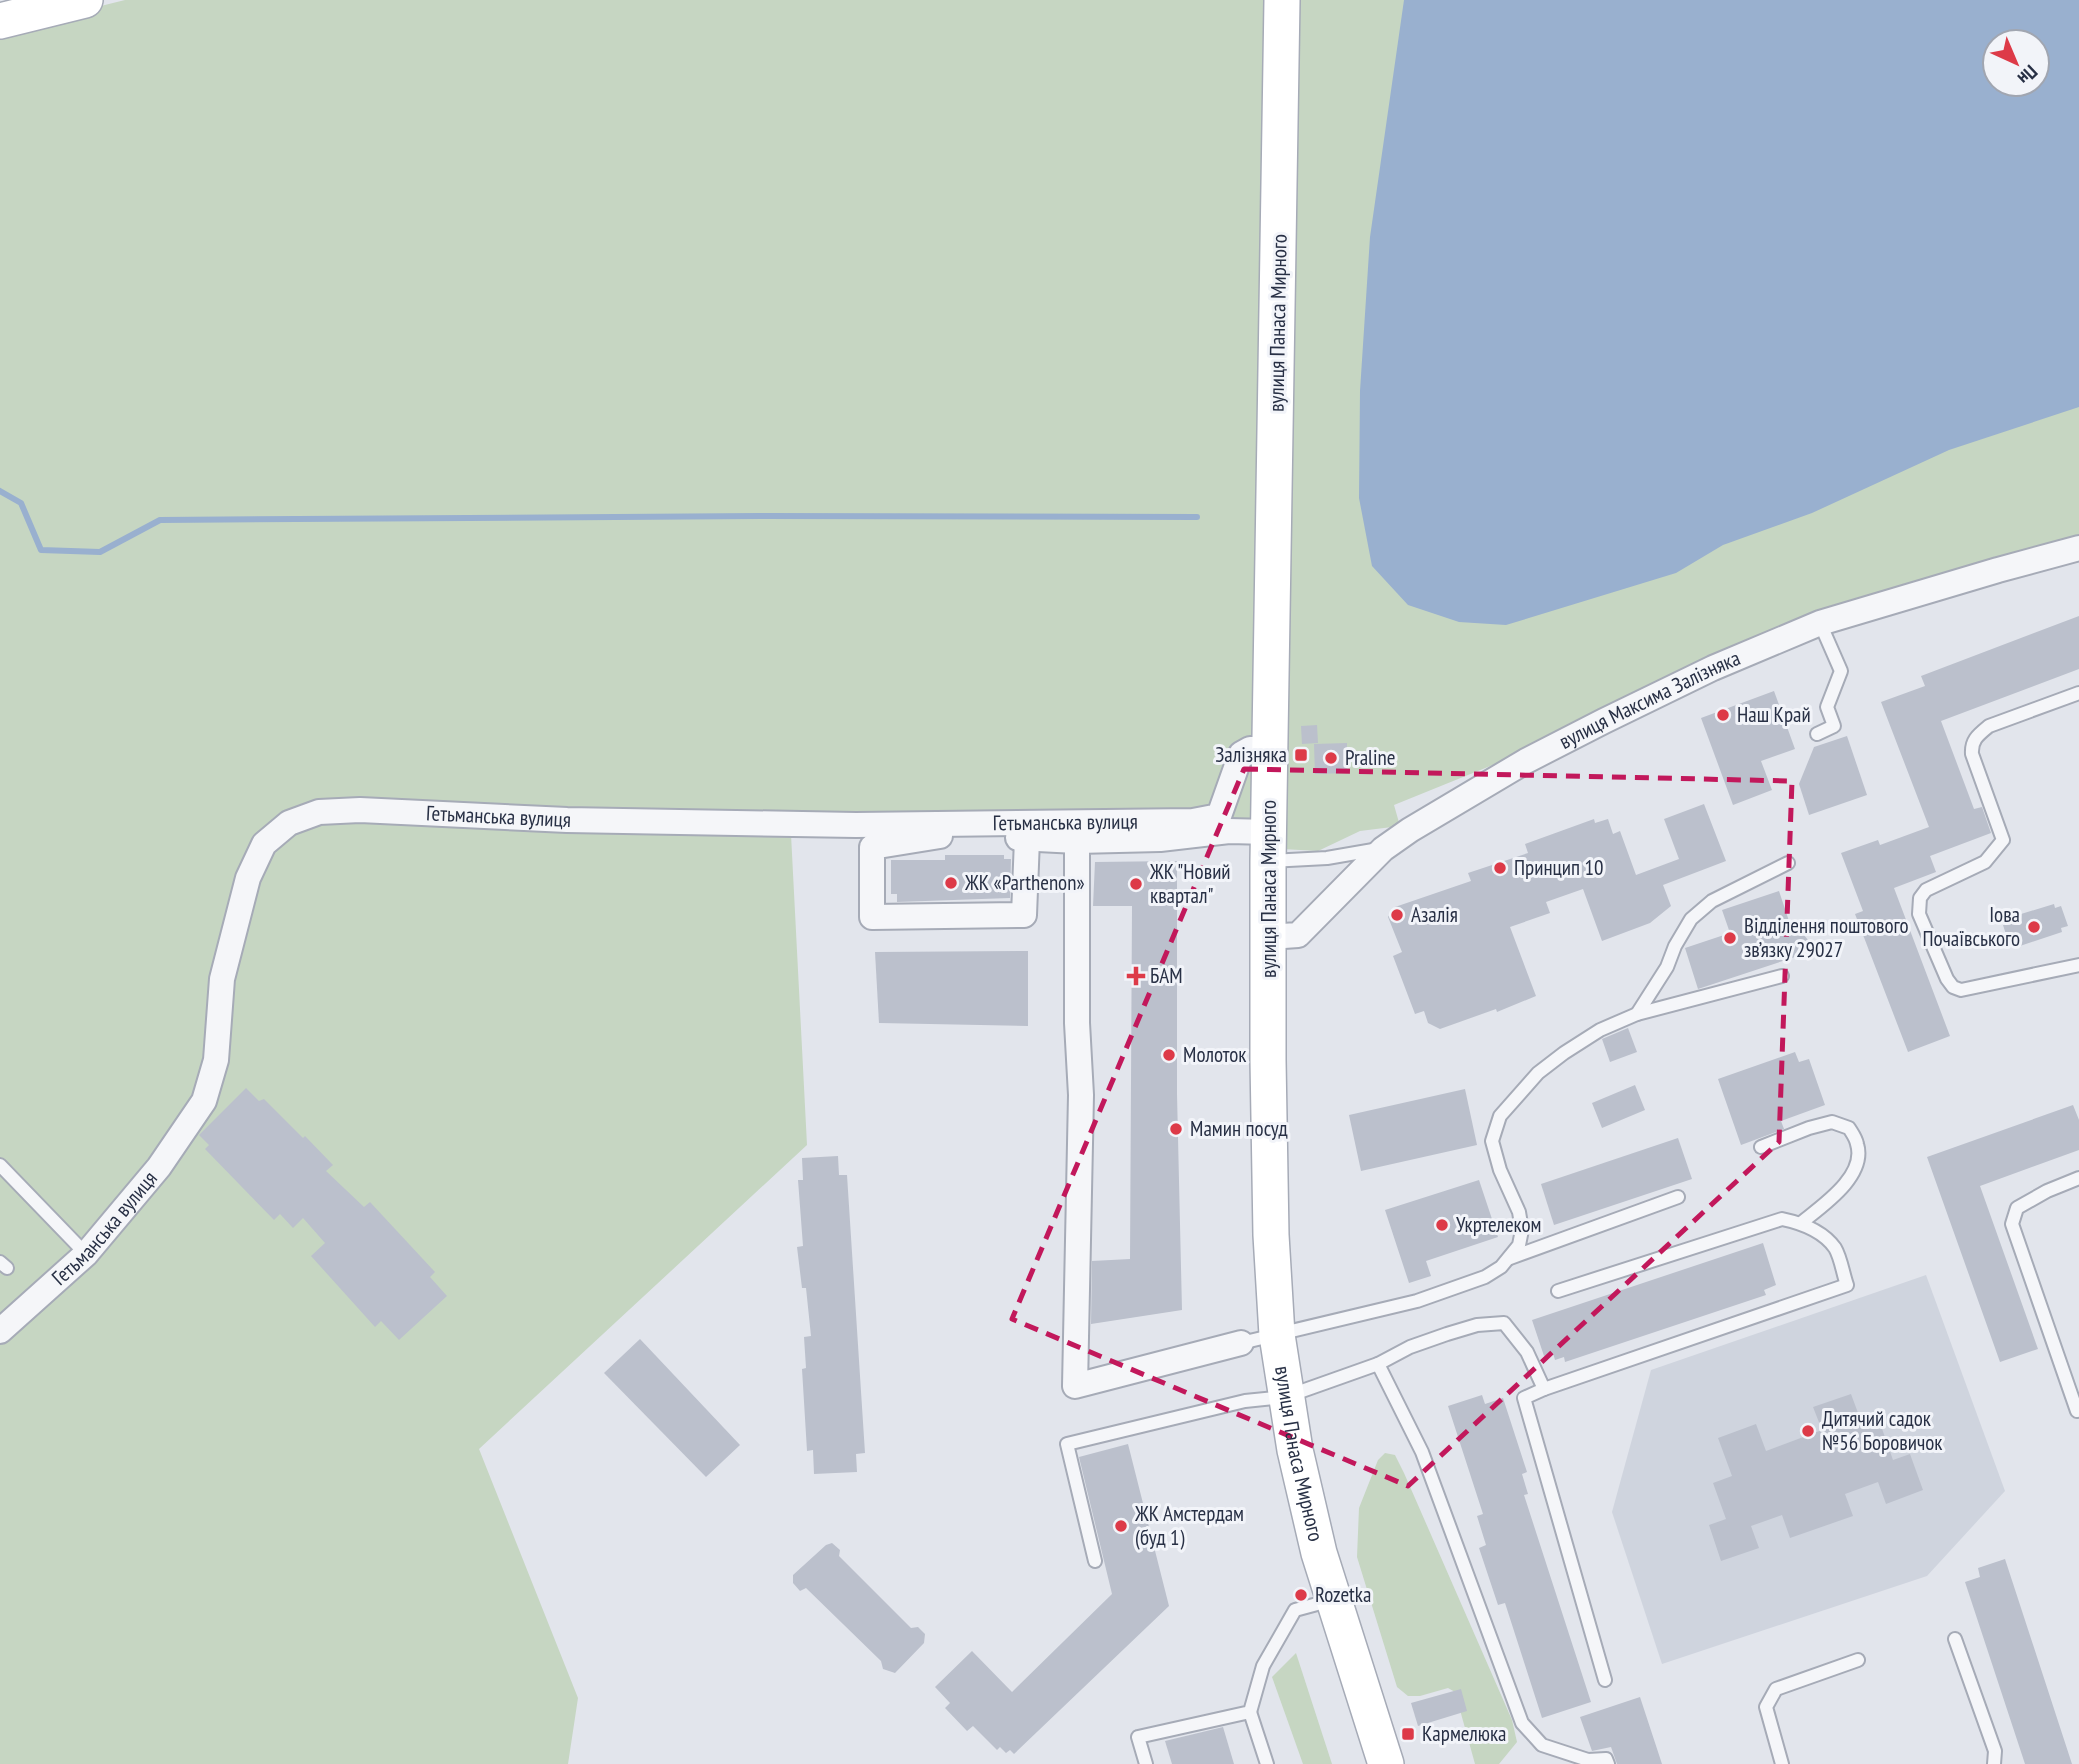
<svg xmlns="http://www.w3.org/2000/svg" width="2079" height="1764" viewBox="0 0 2079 1764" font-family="'PT Sans Narrow',sans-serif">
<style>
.built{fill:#cfd4de}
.green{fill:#c6d6c2;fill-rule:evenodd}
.water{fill:#99b0cf;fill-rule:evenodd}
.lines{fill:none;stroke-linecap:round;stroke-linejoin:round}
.stream{stroke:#99b0cf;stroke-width:6}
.building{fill:#bbc0cc}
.lane-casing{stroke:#a6abb7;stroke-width:16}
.street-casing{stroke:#a6abb7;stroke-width:28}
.secondary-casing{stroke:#a6abb7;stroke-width:38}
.lane{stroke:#f5f6f9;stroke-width:12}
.street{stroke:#f5f6f9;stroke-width:24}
.secondary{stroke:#fff;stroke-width:35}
.marked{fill:none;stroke:#c2185b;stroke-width:5;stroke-dasharray:14 9;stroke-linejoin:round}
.poi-dot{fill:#dd3a48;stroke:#f2f4f9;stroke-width:2.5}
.labels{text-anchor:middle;stroke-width:6;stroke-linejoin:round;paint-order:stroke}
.street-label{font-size:21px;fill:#283045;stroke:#f2f4f9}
.poi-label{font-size:21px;fill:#283045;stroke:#f2f4f9;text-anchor:start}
</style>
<rect width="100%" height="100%" fill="#e2e5ec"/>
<polygon class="built" points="1926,1275 2005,1491 1927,1576 1662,1664 1612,1512 1651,1370"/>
<g class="green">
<polygon points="125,0 1273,0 1259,823 790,815 807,1145 479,1449 578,1698 568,1764 0,1764 0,31"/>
<path d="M1292,0H2079V539L1996,561L1394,805L1400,826L1360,831L1318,851L1282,849ZM1995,42H2037V84H1995Z"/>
<polygon points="1385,1453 1395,1455 1404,1473 1512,1720 1517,1742 1499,1764 1475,1764 1455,1692 1448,1688 1420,1696 1408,1696 1397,1687 1357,1557 1359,1508 1378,1460"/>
<polygon points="1296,1653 1332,1764 1303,1764 1272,1677"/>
</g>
<path class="water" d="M1404,0H2079V407L1949,450L1812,513L1723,545L1676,573L1506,625L1459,622L1408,605L1372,566L1359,498L1360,391L1370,237ZM1995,42H2037V84H1995Z"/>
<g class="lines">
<polyline class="stream" points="0,491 21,503 41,550 100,552 160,520 759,516 1197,517"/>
</g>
<g class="building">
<polygon points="2079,616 2079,669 1941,721 1974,809 1982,807 1991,833 1930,856 1936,872 1894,888 1950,1036 1908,1052 1855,914 1863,911 1841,853 1878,840 1880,845 1929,827 1881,702 1925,686 1921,676"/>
<polygon points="1774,691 1795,749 1761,761 1772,790 1733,805 1701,718"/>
<polygon points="1317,725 1318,743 1302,744 1301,726"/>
<polygon points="1847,736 1867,795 1809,815 1799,784 1814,747"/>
<polygon points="1347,743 1347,773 1315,774 1314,744"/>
<polygon points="1704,804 1726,861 1663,885 1671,906 1650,923 1602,941 1583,889 1546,902 1550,913 1510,927 1536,996 1497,1012 1496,1009 1440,1029 1428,1023 1424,1011 1415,1014 1393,956 1402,952 1388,917 1395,907 1471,881 1468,873 1528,853 1525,844 1594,819 1595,823 1608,819 1613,834 1620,831 1636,875 1679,859 1664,819"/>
<polygon points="945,855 1004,855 1004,859 1011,859 1010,898 897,902 897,894 891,894 891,860 945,860"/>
<polygon points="1177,861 1177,1094 1182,1310 1091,1324 1092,1261 1130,1259 1132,906 1093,906 1095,862"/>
<polygon points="1779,891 1793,933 1803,934 1809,941 1808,949 1801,955 1698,989 1685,948 1730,933 1722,910"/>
<polygon points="2054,904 2055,908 2061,906 2068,926 2061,928 2062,932 2017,947 2015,942 2009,944 2003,925 2009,923 2008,918"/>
<polygon points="1028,951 1028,1026 879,1023 875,952"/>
<polygon points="1628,1028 1637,1052 1610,1062 1602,1039"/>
<polygon points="1795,1052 1799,1062 1809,1059 1825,1105 1781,1121 1784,1129 1741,1145 1718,1079"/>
<polygon points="1635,1085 1645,1110 1602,1128 1592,1103"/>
<polygon points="246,1088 259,1101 264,1099 303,1138 305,1136 333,1165 326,1171 364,1207 370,1202 435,1272 430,1277 447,1296 399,1340 381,1321 375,1327 311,1256 325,1243 303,1218 293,1228 280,1214 274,1220 205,1149 209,1145 199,1135"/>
<polygon points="1465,1089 1477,1145 1361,1171 1349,1115"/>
<polygon points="2073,1105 2079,1120 2079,1150 1980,1186 2038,1349 2000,1362 1927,1157"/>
<polygon points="1678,1138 1692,1179 1554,1225 1541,1184"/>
<polygon points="838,1156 839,1175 847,1175 865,1453 856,1454 857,1472 814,1474 813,1450 807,1451 802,1369 806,1368 804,1337 811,1336 806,1288 802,1288 797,1247 803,1246 798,1180 803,1180 802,1158"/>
<polygon points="1479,1180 1498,1237 1426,1261 1431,1276 1409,1283 1385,1210"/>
<polygon points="1763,1243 1776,1285 1764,1290 1766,1295 1565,1362 1564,1357 1555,1360 1553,1353 1544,1356 1532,1320"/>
<polygon points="640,1339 740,1445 706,1477 604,1373"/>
<polygon points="1851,1394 1864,1429 1880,1423 1893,1460 1910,1454 1923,1490 1886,1504 1878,1482 1845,1494 1853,1516 1790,1538 1782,1515 1751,1526 1759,1548 1721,1561 1709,1525 1726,1519 1713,1483 1732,1476 1718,1438 1756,1424 1766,1451 1822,1430 1813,1407"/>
<polygon points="1482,1395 1485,1404 1503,1398 1527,1472 1522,1474 1528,1494 1524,1495 1591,1702 1542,1718 1505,1603 1498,1605 1479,1548 1486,1545 1477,1516 1483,1514 1448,1406"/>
<polygon points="1128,1444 1169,1606 1014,1754 1010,1750 1006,1753 1000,1747 997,1750 973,1726 967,1731 945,1708 950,1703 935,1687 972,1651 1012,1692 1112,1594 1079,1457"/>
<polygon points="832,1543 840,1550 839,1556 911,1628 918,1627 925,1634 924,1643 895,1673 883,1669 881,1661 806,1588 800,1591 793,1583 793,1575 826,1545"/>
<polygon points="2005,1559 2072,1764 2025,1764 1965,1582 1980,1577 1978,1568"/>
<polygon points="1461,1689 1467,1711 1418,1726 1411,1703"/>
<polygon points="1640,1697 1662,1764 1617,1764 1611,1747 1592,1751 1580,1717"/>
<polygon points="1223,1727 1234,1764 1172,1764 1165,1741"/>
</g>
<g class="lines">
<defs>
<g id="lane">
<path d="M2079,693L1989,726C1978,735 1971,740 1972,754L2003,840L1985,862L1926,890L1920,898L1919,914L1947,979L1953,987L1961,990L2079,965"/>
<polyline points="1817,734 1834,726 1827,707 1841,671 1820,623"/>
<polyline points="1269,861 1327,858 1379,849"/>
<polyline points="1637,1014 1667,967 1675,946 1691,919 1712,901 1788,863"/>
<path d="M1761,1147L1809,1128L1832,1122L1849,1128C1852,1133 1856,1138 1857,1144C1867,1176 1822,1206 1801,1223"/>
<polyline points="0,1165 86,1254"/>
<polyline points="2079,1178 2047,1191 2017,1208 2012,1224 2077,1411 2079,1410"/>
<polyline points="1510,1258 1678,1197"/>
<polyline points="0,1262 7,1268"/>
<polyline points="1241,1343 1417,1301 1485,1277 1501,1267 1519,1245 1522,1230 1519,1212 1500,1170 1492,1141 1500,1116 1538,1073 1564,1053 1600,1030 1637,1014 1782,976"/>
<polyline points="1378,1364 1422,1452 1522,1723 1542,1745 1588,1760 1606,1759 1608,1764"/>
<path d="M1544,1389L1847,1285C1843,1274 1841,1258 1835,1248C1823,1231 1801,1223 1782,1219L1558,1291"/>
<polyline points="1095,1561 1067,1444 1245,1401 1285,1397 1378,1364 1410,1347 1447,1334 1477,1325 1504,1323 1527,1352 1544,1389 1524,1398 1605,1680"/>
<polyline points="1955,1639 1995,1751 1994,1764"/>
<polyline points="1250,1712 1267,1764"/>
<polyline points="1146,1764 1138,1737 1250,1712 1263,1666 1295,1610 1332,1600"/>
<polyline points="1782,1764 1766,1707 1776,1689 1858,1660"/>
</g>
<g id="street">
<polyline points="940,836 872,847 872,917 1024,915 1027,839"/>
<polyline points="1018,838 1077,841"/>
<path id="s1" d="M1268,937L1298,935L1383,849L1410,830L1526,761L1604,721L1713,668L1820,623L1998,570L2079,548"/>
<path id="s2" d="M0,1331L86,1254L159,1167L204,1101L216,1060L222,979L248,878L264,844L289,823L319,812L360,810L567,820L856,825L1193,821L1219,816L1241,754L1250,749H1271"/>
<polyline points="1241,1343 1075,1386 1081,1095 1077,1023 1077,841 1160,839 1229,831 1269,832"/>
</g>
<g id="secondary">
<path id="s3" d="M1282,0L1268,861V1060L1271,1235L1277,1335L1295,1450L1319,1553L1386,1764"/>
<polyline points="0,21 85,0"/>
</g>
</defs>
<use href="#lane" class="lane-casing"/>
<use href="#street" class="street-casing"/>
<use href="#secondary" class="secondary-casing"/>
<use href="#lane" class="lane"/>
<use href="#street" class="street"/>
<use href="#secondary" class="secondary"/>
</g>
<path class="marked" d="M1244,769L1792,781L1779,1142L1408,1486L1012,1319Z"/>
<g class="poi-dot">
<circle cx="1723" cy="715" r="7"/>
<rect x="1294" y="748" width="14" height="14" rx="3.5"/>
<circle cx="1331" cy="758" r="7"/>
<circle cx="1500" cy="868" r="7"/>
<circle cx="951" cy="883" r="7"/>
<circle cx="1136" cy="884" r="7"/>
<circle cx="1397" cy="915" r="7"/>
<circle cx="2034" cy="927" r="7"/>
<circle cx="1730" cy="938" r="7"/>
<path d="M1132.5 965.5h7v7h7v7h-7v7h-7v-7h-7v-7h7z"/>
<circle cx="1169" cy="1055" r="7"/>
<circle cx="1176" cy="1129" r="7"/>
<circle cx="1442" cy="1225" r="7"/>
<circle cx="1808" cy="1431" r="7"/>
<circle cx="1121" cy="1526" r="7"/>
<circle cx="1301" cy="1595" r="7"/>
<rect x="1401" y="1727" width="14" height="14" rx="3.5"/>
</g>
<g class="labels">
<g class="street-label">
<text transform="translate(1278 323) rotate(-89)" y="7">вулиця Панаса Мирного</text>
<text dy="7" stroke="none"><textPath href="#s1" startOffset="457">вулиця Максима Залізняка</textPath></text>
<text dy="7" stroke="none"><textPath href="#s2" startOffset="819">Гетьманська вулиця</textPath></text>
<text dy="7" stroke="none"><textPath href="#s2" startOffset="1386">Гетьманська вулиця</textPath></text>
<text transform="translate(1269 889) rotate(-90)" y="7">вулиця Панаса Мирного</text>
<text dy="7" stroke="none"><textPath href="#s2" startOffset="147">Гетьманська вулиця</textPath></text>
<text dy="7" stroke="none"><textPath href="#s3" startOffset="1456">вулиця Панаса Мирного</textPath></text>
</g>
<g class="poi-label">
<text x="1737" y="722">Наш Край</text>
<text x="1287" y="762" text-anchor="end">Залізняка</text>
<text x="1345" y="765">Praline</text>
<text x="1514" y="875">Принцип 10</text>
<text x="1150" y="879">ЖК "Новий<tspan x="1150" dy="24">квартал"</tspan></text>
<text x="965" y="890">ЖК «Parthenon»</text>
<text x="1411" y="922">Азалія</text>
<text x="2020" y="922" text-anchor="end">Іова<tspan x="2020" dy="24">Почаївського</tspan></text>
<text x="1744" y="933">Відділення поштового<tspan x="1744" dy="24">зв’язку 29027</tspan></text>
<text x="1150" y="983">БАМ</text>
<text x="1183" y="1062">Молоток</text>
<text x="1190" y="1136">Мамин посуд</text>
<text x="1456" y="1232">Укртелеком</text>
<text x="1822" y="1426">Дитячий садок<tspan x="1822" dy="24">№56 Боровичок</tspan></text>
<text x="1135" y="1521">ЖК Амстердам<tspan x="1135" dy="24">(буд 1)</tspan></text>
<text x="1315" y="1602">Rozetka</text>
<text x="1422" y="1741">Кармелюка</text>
</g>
</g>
<g transform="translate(2016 63) rotate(136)"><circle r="33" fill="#f2f4f9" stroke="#a1a6b1" stroke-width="2"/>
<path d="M0-5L12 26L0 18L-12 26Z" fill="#dd3a48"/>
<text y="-10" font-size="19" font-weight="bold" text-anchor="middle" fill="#283045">Пн</text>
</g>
</svg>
